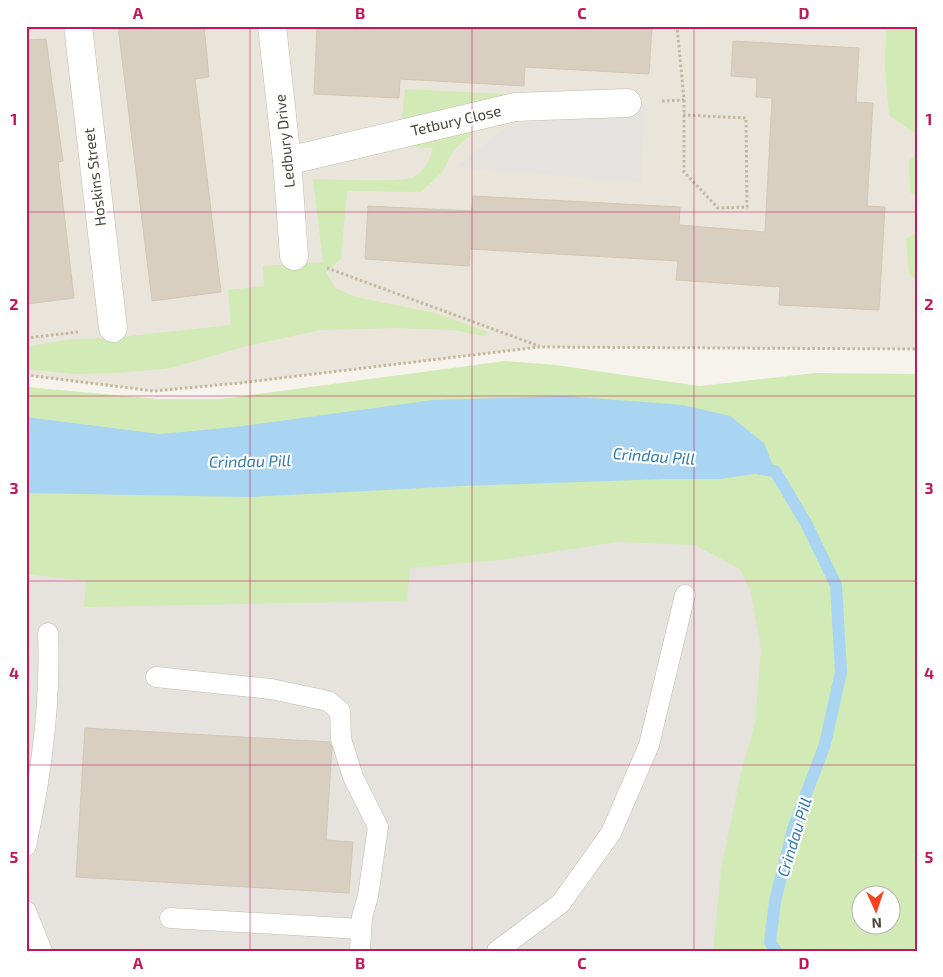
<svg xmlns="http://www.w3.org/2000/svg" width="943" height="977" viewBox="0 0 943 977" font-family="'Exo 2',sans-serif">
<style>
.residential{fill:#eae5da}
.industrial{fill:#e6e2dd}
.green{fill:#d2eab5;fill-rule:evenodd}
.parking{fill:#e5e3e0}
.water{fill:#a9d4f2}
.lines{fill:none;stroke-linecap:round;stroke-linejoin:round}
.stream{stroke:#a9d4f2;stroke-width:12}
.building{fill:#d8cfc1;stroke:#d3c7b4}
.lane-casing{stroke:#c2bbae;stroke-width:21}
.street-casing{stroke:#c2bbae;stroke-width:29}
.path{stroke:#c4b79f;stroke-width:3;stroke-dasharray:2.5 2.5;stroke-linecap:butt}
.lane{stroke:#fff;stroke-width:20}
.street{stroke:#fff;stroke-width:28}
.grid{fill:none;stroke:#c2185b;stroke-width:1;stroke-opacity:0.55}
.labels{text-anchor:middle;stroke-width:4.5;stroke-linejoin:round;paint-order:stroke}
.street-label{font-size:15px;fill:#4b4439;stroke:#fff}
.water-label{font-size:16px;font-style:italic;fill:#2e7ab2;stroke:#fff}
.neatline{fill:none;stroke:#c2185b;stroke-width:2}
.grid-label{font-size:16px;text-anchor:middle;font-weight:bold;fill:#c2185b}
</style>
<rect width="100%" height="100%" fill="#f6f3ec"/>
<polygon class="residential" points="26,26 917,26 917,349 539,347 239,383 154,391 26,375"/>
<polygon class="industrial" points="775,471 776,951 26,951 26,493"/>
<g class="green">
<polygon points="899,26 917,26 917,135 889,115 885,68 886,31"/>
<path d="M405,89L524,95L481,125L453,151L443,171L421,192L347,191L341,259L326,272L335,288L356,297L435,313L488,332L485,336L452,330L395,328L320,330L247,346L171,368L117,373L73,374L26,369V347L72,339L111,338L231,325L228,290L264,286L263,266L323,262L313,179C332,179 401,183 414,177C425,171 430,159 433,148L399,146Z"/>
<polygon points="917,153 917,196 910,192 909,161"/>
<polygon points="917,232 917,281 909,274 906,239"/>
<path d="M505,361L556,365L699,386L815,373L917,374V951H713L721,870L740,777L755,723L761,650L751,592L740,569L695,545L617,542L499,560L410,568L407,601L84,607L86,581L26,574V387L159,399H221ZM860,894H890V924H860Z"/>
</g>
<polygon class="parking" points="533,90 645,102 641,183 456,167 501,131 531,121"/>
<polygon class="water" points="565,396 683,405 730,416 764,443 775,471 720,479 665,479 462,486 251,497 26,493 26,417 160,434 235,427 433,400"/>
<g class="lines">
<polyline class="stream" points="760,469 775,471 806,523 836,585 841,672 825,744 793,829 775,901 770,942 776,951"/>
</g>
<g class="building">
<polygon points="118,26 204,26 209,77 195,79 221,292 152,301"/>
<polygon points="317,26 652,26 649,74 525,67 524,86 400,79 399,98 314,94"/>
<polygon points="46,39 63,161 58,162 74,298 26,304 26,40"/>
<polygon points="733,41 859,48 856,102 873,103 867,206 885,207 879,310 779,305 780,287 676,280 678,261 470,249 469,266 365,259 368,206 472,211 473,196 680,207 679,225 765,232 772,98 756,97 757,78 731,76"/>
<polygon points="85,728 330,742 332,748 326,840 353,842 349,893 76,877"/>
</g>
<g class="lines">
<defs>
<g id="lane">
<polyline points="156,677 271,689 328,701 340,711 341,739 353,777 378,827 368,896 362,917 360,951"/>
<path d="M26,846C41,777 51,704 48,633"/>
<polyline points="26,911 42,951"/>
<polyline points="170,918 361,929"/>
<polyline points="497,951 561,903 611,833 649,745 685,595"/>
</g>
<g id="street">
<polyline points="78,26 113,328"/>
<polyline points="272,26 287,161 294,256"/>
<polyline points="287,161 515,107 627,103"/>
</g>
</defs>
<use href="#lane" class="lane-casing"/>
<use href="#street" class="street-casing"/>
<g class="path">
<polyline points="662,101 684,100 677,26"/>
<polyline points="683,115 746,118 747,207 718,208 684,172 684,100"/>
<polyline points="327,268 539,346"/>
<polyline points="26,338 78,332"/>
<polyline points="26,375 154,391 239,383 539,347 917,349"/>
</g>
<use href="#lane" class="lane"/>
<use href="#street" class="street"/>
</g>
<path class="grid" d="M250,26V951M472,26V951M694,26V951M26,212H917M26,396H917M26,581H917M26,765H917"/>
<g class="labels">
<g class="street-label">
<text transform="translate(456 121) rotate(-13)" y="5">Tetbury Close</text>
<text transform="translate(285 141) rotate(-96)" y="5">Ledbury Drive</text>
<text transform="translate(95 177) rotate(-97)" y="5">Hoskins Street</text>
</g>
<g class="water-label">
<text transform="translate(654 456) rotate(4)" y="6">Crindau Pill</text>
<text transform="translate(250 461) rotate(-1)" y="6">Crindau Pill</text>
<text transform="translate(794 837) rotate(-73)" y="6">Crindau Pill</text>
</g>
</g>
<rect width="943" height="977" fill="none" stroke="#ffffff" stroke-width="55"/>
<g transform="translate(876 910) rotate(177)"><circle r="24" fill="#ffffff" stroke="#b7b4b0"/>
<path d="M0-4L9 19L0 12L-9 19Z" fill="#fc3f1d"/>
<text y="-8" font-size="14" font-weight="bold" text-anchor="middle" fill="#4b4439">N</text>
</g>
<rect x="28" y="28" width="888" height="922" class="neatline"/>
<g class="grid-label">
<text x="138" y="19">A</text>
<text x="360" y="19">B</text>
<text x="582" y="19">C</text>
<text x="804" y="19">D</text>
<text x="14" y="125">1</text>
<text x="929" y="125">1</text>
<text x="14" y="310">2</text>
<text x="929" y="310">2</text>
<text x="14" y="494">3</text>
<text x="929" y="494">3</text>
<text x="14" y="679">4</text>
<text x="929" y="679">4</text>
<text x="14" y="863">5</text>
<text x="929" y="863">5</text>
<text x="138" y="969">A</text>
<text x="360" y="969">B</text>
<text x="582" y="969">C</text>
<text x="804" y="969">D</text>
</g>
</svg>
